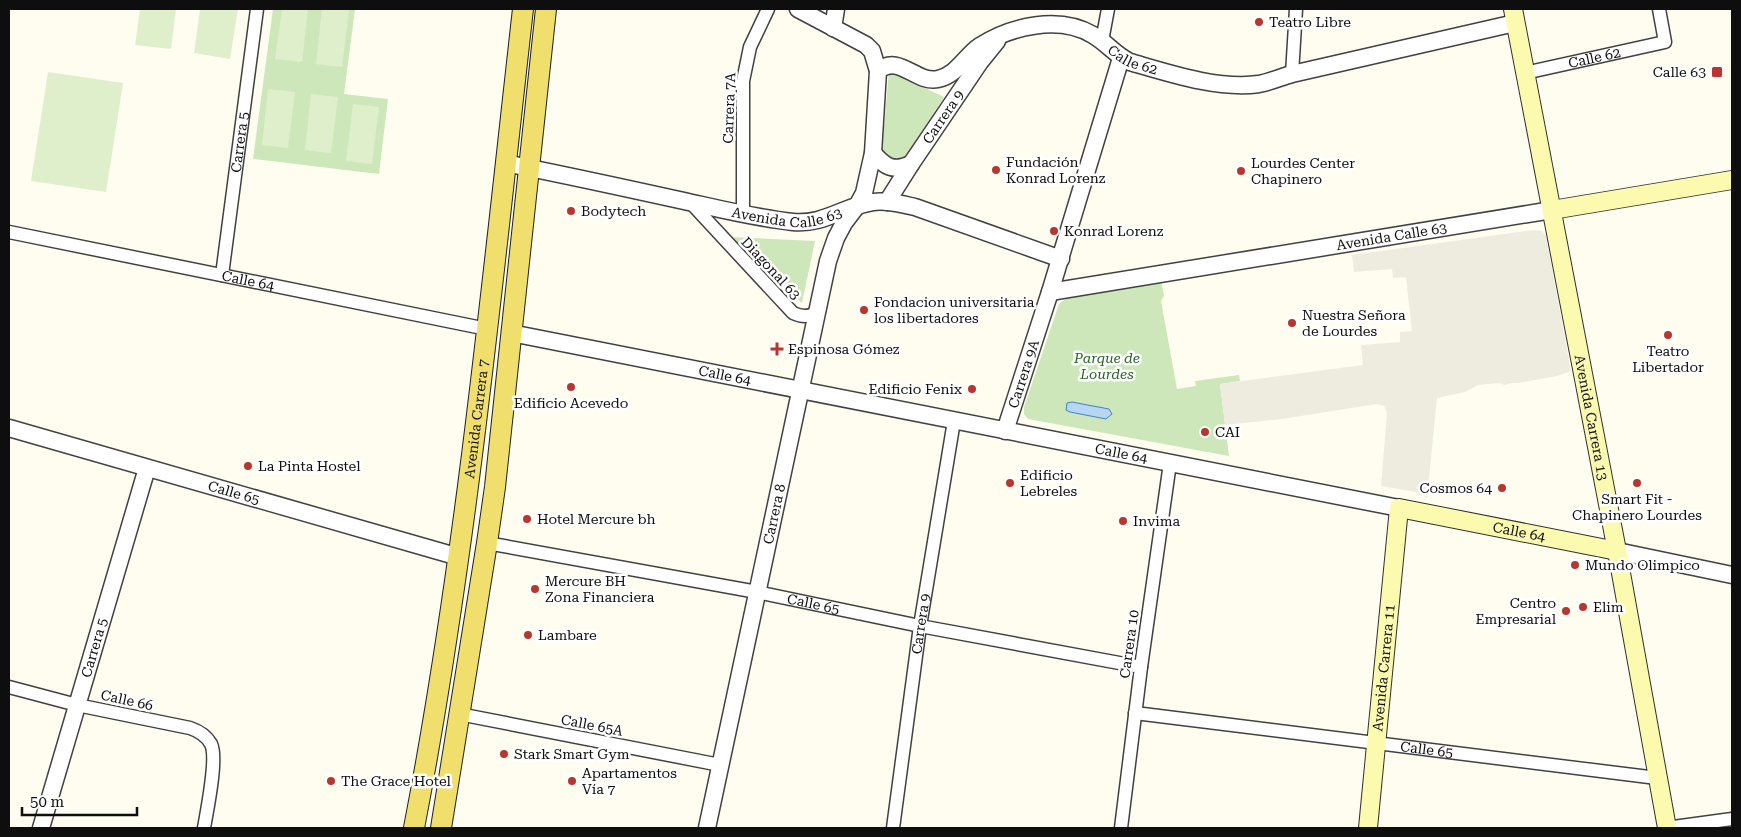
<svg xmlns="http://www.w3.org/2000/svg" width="1741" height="837" viewBox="0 0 1741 837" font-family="'Roboto Serif',serif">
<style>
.green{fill:#cde7bb}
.pitch{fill:#dfefcc}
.plaza{fill:#eeecdf}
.water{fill:#b7d6f3;stroke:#4283c6}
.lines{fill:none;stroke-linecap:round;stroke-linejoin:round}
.minor-casing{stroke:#414141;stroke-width:15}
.tertiary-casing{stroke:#414141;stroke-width:19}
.secondary-casing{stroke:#303030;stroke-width:20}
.primary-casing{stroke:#1f1f1f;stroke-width:22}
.minor{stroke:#fff;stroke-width:12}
.tertiary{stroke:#fff;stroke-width:16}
.secondary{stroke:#fbfaaf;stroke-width:18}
.primary{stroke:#f1df6d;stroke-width:20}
.poi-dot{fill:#b7362d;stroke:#fff;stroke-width:2}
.labels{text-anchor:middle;stroke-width:5;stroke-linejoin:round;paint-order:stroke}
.poi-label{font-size:14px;fill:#0e0e0e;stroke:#fff;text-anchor:start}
.street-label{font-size:14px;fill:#0e0e0e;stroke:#fff}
.park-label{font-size:14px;font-style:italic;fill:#286322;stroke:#fff}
</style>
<rect width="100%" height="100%" fill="#fefdf0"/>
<g class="green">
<polygon points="273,9 355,9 344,94 388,99 379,174 253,159"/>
<polygon points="889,71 944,97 904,159 893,163 882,151"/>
<polygon points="731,237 815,241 802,303"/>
<polygon points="1161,281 1164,296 1161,301 1177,389 1196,386 1195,381 1239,375 1240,381 1220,384 1229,456 1028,419 1024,414 1024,407 1059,304 1069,296"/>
</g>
<g class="pitch">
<polygon points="140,9 176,9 171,49 135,45"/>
<polygon points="200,9 238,9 230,59 194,53"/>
<polygon points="282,9 308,9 302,62 275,59"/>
<polygon points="322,9 349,10 342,67 316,64"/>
<polygon points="48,72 123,83 106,192 31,181"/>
<polygon points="268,89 295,92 288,148 262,145"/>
<polygon points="311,94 338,97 331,153 305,150"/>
<polygon points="353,104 379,107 372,164 346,161"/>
</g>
<polygon class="plaza" points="1534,230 1542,231 1546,236 1571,371 1557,376 1518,383 1510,383 1505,385 1499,383 1478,385 1465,392 1437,398 1427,498 1416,492 1381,486 1387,413 1384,406 1380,405 1377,404 1282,419 1225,425 1220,384 1363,365 1361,345 1400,342 1400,332 1412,331 1406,277 1393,278 1392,269 1354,272 1352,255"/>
<polygon class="water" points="1072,402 1109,409 1112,414 1106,419 1070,412 1066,410 1067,403"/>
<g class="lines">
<defs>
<g id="minor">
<polyline points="1102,41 1108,9"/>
<path id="s1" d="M1525,73L1665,42L1659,9"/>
<polyline points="1292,74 1296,9"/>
<path d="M690,202L793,313C802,317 807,317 817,313"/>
<polyline points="743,214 743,81 750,47 768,9"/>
<path id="s2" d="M9,232L487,329"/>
<path id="s3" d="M222,275L257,9"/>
<path id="s4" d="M487,543L757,592L920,626L1141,667"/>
<path d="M9,687L77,705L190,728C199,731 206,735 211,744C218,758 207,810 204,828"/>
<path id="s5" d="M1135,713L1657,778"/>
<polyline points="459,714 720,765"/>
<path id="s6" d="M893,828L920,626L954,421"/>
<polyline points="1121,828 1141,667 1170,463"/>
<polyline points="1666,828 1732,819"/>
</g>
<g id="tertiary">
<polyline points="833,28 836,9"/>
<path id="s7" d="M878,71C899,53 916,84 938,79C957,75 965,56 980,46C1011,26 1059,15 1093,35C1107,43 1115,55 1130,62C1168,73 1219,90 1259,84C1270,82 1281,77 1292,74L1515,23"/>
<path d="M873,153C885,167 893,172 911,164"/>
<path id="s8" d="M505,163C565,175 625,188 684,201C720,209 756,218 793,222C824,225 844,206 873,202C887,200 901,204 915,207L1061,259"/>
<path id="s9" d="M887,202L911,164L980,62L997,41"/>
<path id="s10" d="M1050,292L1552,210"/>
<path id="s11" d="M511,333L1399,508"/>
<path id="s12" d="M9,428L459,557"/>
<path id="s13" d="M1005,431L1050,292L1121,58"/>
<polyline points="1617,551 1732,575"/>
<path id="s14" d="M41,828L147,468"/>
<path id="s15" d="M707,828L828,261L836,238L844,223L857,206L864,193L873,153L878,71L872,51L866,45L798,9"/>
</g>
<g id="secondary">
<path id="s16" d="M1513,9L1617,551L1667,828"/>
<polyline points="1552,210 1732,180"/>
<path id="s17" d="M1368,828L1399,508L1617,551"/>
</g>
<g id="primary">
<path id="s18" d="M414,828C466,558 492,283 523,9"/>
<polyline points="441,828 487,543 495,487 546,9"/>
</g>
</defs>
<use href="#minor" class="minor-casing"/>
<use href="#tertiary" class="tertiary-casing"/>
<use href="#secondary" class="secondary-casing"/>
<use href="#primary" class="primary-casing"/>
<use href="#minor" class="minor"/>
<use href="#tertiary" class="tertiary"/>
<use href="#secondary" class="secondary"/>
<use href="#primary" class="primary"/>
</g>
<g class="poi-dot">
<circle cx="1259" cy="22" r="5"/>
<rect x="1711" y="66" width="12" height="12" rx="2.5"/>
<circle cx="996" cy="170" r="5"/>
<circle cx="1241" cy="171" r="5"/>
<circle cx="571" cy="211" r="5"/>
<circle cx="1054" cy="231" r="5"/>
<circle cx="864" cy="310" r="5"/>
<circle cx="1292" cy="323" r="5"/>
<circle cx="1668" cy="335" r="5"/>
<path d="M774.5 341.5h5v5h5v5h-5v5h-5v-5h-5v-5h5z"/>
<circle cx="571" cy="387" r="5"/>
<circle cx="972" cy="389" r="5"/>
<circle cx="1205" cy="432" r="5"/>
<circle cx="248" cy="466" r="5"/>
<circle cx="1010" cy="483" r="5"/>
<circle cx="1637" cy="483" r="5"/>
<circle cx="1502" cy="488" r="5"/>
<circle cx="527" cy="519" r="5"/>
<circle cx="1123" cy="521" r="5"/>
<circle cx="1575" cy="565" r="5"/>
<circle cx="535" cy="589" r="5"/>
<circle cx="1583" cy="607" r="5"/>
<circle cx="1566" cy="611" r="5"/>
<circle cx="528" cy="635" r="5"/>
<circle cx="504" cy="754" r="5"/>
<circle cx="331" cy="781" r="5"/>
<circle cx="572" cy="781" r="5"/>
</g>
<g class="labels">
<g class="poi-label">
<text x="1269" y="27">Teatro Libre</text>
<text x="1706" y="77" text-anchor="end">Calle 63</text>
<text x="1006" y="167">Fundación<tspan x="1006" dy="16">Konrad Lorenz</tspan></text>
<text x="1251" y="168">Lourdes Center<tspan x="1251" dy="16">Chapinero</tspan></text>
<text x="581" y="216">Bodytech</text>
<text x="1064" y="236">Konrad Lorenz</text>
<text x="874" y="307">Fondacion universitaria<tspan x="874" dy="16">los libertadores</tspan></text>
<text x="1302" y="320">Nuestra Señora<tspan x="1302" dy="16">de Lourdes</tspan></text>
<text x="788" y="354">Espinosa Gómez</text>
<text x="1668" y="356" text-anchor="middle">Teatro<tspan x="1668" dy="16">Libertador</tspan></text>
<text x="962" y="394" text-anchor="end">Edificio Fenix</text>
<text x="571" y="408" text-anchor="middle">Edificio Acevedo</text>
<text x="1215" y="437">CAI</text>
<text x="258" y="471">La Pinta Hostel</text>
<text x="1020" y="480">Edificio<tspan x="1020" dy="16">Lebreles</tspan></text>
<text x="1492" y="493" text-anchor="end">Cosmos 64</text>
<text x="1637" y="504" text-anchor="middle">Smart Fit -<tspan x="1637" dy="16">Chapinero Lourdes</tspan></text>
<text x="537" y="524">Hotel Mercure bh</text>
<text x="1133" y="526">Invima</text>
<text x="1585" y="570">Mundo Olimpico</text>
<text x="545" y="586">Mercure BH<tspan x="545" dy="16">Zona Financiera</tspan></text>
<text x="1556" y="608" text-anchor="end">Centro<tspan x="1556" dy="16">Empresarial</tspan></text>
<text x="1593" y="612">Elim</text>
<text x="538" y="640">Lambare</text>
<text x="514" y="759">Stark Smart Gym</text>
<text x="582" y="778">Apartamentos<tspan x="582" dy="16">Vía 7</tspan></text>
<text x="341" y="786">The Grace Hotel</text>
</g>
<g class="street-label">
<text dy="5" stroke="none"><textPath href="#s7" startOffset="285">Calle 62</textPath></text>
<text dy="5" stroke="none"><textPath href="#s1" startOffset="71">Calle 62</textPath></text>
<text transform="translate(729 108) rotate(-88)" y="5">Carrera 7A</text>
<text dy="5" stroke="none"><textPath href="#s9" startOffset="102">Carrera 9</textPath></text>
<text dy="5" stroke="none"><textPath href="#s3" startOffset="134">Carrera 5</textPath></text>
<text dy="5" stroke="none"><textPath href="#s8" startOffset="288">Avenida Calle 63</textPath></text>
<text dy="5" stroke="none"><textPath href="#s10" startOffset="346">Avenida Calle 63</textPath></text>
<text transform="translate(771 268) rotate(47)" y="5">Diagonal 63</text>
<text dy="5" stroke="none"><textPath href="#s2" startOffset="244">Calle 64</textPath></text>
<text dy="5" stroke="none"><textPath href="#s13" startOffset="60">Carrera 9A</textPath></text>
<text dy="5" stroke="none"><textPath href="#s11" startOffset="218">Calle 64</textPath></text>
<text dy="5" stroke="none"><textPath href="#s16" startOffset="416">Avenida Carrera 13</textPath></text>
<text dy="5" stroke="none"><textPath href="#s18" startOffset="414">Avenida Carrera 7</textPath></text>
<text dy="5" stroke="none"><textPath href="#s11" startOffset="622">Calle 64</textPath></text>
<text dy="5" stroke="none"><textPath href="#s12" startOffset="234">Calle 65</textPath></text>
<text dy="5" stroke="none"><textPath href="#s15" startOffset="321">Carrera 8</textPath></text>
<text dy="5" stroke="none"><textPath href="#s17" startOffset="444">Calle 64</textPath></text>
<text dy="5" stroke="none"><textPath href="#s4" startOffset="332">Calle 65</textPath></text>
<text dy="5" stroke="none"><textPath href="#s6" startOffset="206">Carrera 9</textPath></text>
<text transform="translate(1129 644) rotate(-82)" y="5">Carrera 10</text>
<text dy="5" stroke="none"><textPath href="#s14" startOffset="188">Carrera 5</textPath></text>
<text dy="5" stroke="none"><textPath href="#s17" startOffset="161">Avenida Carrera 11</textPath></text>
<text transform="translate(127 700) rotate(12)" y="5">Calle 66</text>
<text transform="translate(592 725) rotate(11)" y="5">Calle 65A</text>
<text dy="5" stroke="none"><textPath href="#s5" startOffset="294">Calle 65</textPath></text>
</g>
<g class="park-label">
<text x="1107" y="363">Parque de<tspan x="1107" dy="16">Lourdes</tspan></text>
</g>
</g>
<rect width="1741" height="837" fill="none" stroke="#0e0e0e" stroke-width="20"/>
<path d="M22 807v8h115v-8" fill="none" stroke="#0e0e0e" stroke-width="2.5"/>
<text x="30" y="807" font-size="15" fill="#0e0e0e" stroke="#ffffff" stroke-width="4" paint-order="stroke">50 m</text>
</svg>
